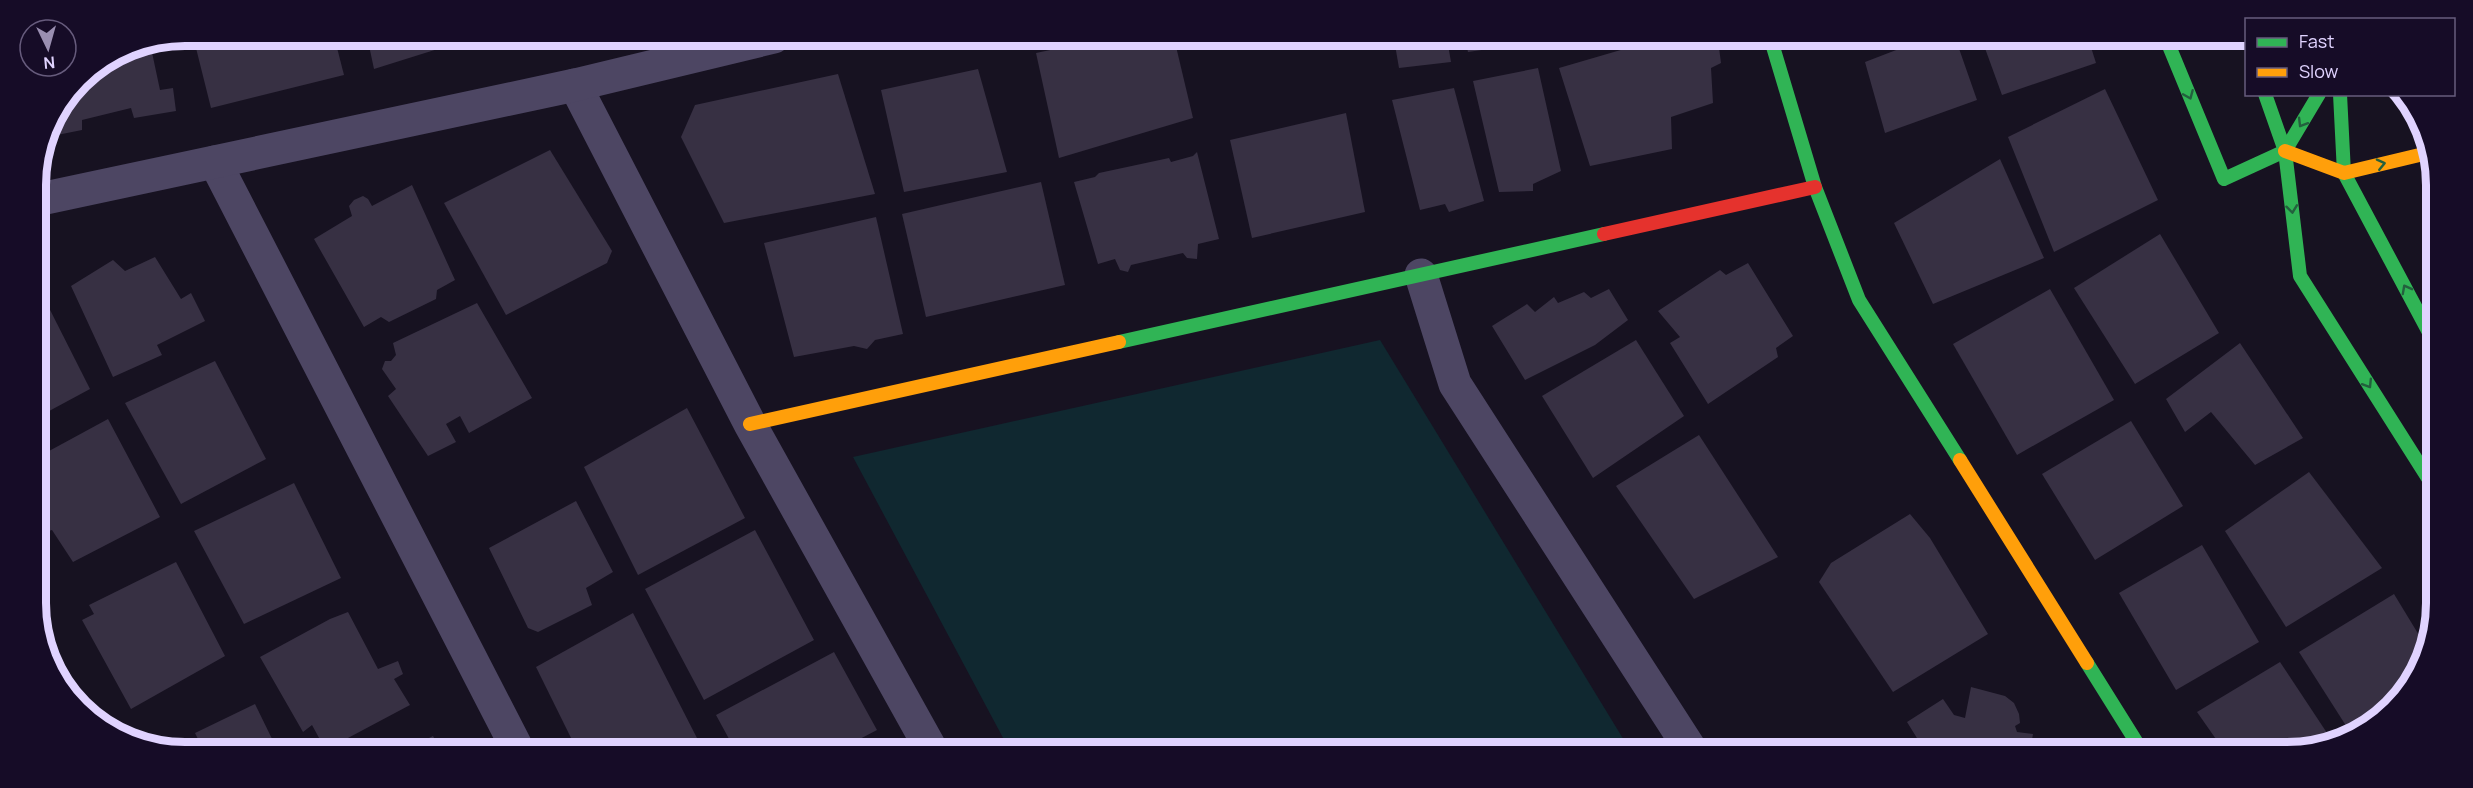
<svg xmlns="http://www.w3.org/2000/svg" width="2473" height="788" viewBox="0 0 2473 788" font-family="Manrope,sans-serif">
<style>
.green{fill:#102830}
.building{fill:#373043}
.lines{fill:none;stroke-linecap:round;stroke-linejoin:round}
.street{stroke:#4d4663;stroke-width:33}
.fast{stroke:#30b455;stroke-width:14}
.slow{stroke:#ff9f0a;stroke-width:14}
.jam{stroke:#e5322d;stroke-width:14}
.oneway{stroke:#23603e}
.rim{fill:none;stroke:#e0d3ff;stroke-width:8}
</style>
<rect width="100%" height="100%" fill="#171221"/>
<polygon class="green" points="1380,340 1630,750 1009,749 853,457"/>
<g class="building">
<polygon points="193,36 334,36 344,75 211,108"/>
<polygon points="367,36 476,37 374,69"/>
<polygon points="1107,38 1174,38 1193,118 1059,158 1036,53"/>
<polygon points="1394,39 1447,39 1451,62 1399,68"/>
<polygon points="1465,39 1515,39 1516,45 1468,52"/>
<polygon points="1655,40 1718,40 1721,63 1711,68 1713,103 1671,117 1672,149 1590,166 1559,68"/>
<polygon points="1902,40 1956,40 1977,100 1885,133 1865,62 1904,47"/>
<polygon points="1982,40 2089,41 2096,63 2002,95"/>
<polygon points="150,43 160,90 173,88 176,111 134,118 131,108 82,120 82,130 47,137 50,152 41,154 48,128 80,80 129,47"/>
<polygon points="1538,68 1561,171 1533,184 1533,191 1499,192 1473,81"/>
<polygon points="978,69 1007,172 904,192 881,90"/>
<polygon points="838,74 875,194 724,223 681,137 695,105"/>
<polygon points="1454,88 1484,201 1449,212 1445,204 1420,210 1392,100"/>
<polygon points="2105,89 2158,200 2054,252 2008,137"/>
<polygon points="1346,113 1365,212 1252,238 1230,140"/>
<polygon points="550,150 612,251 607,263 506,315 444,203"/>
<polygon points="1197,152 1219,239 1198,244 1197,259 1187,258 1183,253 1131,265 1128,272 1120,270 1115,259 1098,264 1074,182 1095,177 1099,173 1169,158 1171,162 1193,156"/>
<polygon points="2000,159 2044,258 1933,304 1894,223"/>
<polygon points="1041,182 1065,285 926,317 902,214"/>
<polygon points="412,185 455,280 437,290 436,299 389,322 381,317 364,327 314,239 352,216 349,206 354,200 363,196 368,199 372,206"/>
<polygon points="876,217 903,334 875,340 867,349 854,346 794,357 764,243"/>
<polygon points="2160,234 2219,333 2135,384 2074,288"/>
<polygon points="155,257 181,299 191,293 205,321 157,345 162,355 113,377 71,286 113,260 125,271"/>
<polygon points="1748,263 1793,336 1776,348 1778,357 1708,404 1670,343 1680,337 1658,311 1720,270 1726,275"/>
<polygon points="1609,289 1628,320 1595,345 1525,380 1492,326 1527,304 1535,312 1554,297 1558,303 1584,292 1591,298"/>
<polygon points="2050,289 2114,400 2017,455 1953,344"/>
<polygon points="42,294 90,389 38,417 37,297"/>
<polygon points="477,303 532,398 469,433 460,416 446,424 456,442 428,456 388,396 396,389 382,369 385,361 391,361 396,355 393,343"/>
<polygon points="1636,340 1684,416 1593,478 1542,396"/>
<polygon points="2240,343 2303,438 2255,465 2211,412 2185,432 2166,399"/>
<polygon points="215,361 266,459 181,504 125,403"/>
<polygon points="687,408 745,518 638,575 584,467"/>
<polygon points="108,419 160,517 73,562 52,530 42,533 38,524 38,457"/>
<polygon points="2131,421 2183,506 2095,560 2042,474"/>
<polygon points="1699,435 1778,557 1694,599 1616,486"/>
<polygon points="2309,472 2382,568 2286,627 2225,531"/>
<polygon points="294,483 341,578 244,624 194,531"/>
<polygon points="576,501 613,572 586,588 592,605 538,632 528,628 489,548"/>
<polygon points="1910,514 1930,538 1988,634 1893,692 1819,582 1831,563"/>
<polygon points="755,530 814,640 704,700 645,589"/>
<polygon points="2202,545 2259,642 2176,690 2119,593"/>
<polygon points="176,562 225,656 131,709 82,620 94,614 89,605"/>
<polygon points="2394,594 2428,650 2412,686 2379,721 2350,732 2299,652"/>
<polygon points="348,612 378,669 398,661 403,674 394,679 410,705 331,747 324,747 312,725 303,732 260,657 330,619"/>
<polygon points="633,613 699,742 686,748 576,748 536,667"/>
<polygon points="834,652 877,730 856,741 855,748 734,748 716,715"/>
<polygon points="2280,662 2331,739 2297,752 2225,752 2197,712"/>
<polygon points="1971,687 2005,696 2014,703 2019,714 2020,723 2015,726 2017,732 2033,734 2030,751 1925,751 1907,722 1943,699 1954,715 1965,718"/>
<polygon points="255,704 276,747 202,747 195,733"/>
<polygon points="433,736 439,747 411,747"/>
</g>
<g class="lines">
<g class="street">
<polyline points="575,85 750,424 931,749"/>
<polyline points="215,162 517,748"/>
<polyline points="36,200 575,85 774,37"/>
<polyline points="1421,275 1455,384 1691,750"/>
</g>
<g class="fast">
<polyline points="1771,40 1815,187 1859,300 1960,460"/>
<polyline points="2167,41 2224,179 2285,151 2319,94"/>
<polyline points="2265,94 2285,151 2300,276 2433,486"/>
<polyline points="2340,94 2344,173 2433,340"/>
<polyline points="1119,342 1604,234"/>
<polyline points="2087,663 2142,751"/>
</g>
<g class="slow">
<polyline points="2246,41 2246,43"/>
<polyline points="2285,151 2344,173 2432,152"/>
<polyline points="750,424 1119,342"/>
<polyline points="1960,460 2087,663"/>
</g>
<polyline class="jam" points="1604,234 1815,187"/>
</g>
<defs><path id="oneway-chevron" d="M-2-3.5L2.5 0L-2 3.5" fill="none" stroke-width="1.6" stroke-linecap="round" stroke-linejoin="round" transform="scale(1.5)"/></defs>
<g class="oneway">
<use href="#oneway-chevron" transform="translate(2189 95) rotate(67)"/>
<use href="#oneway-chevron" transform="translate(2302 123) rotate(121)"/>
<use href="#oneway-chevron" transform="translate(2381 164) rotate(-13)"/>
<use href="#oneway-chevron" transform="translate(2292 209) rotate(83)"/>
<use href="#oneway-chevron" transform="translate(2406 289) rotate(-118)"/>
<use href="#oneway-chevron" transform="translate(2368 384) rotate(58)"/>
</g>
<path d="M0 0H2473V788H0ZM185 46H2287A139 139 0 0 1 2426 185V603A139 139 0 0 1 2287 742H185A139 139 0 0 1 46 603V185A139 139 0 0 1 185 46Z" fill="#160c27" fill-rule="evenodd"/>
<path class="rim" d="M185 46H2287A139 139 0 0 1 2426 185V603A139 139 0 0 1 2287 742H185A139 139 0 0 1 46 603V185A139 139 0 0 1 185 46Z"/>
<rect x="2245" y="18" width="210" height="78" fill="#160c27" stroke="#675c7d" stroke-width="1.5"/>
<rect x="2257" y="38" width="30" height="9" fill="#30b455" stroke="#675c7d" stroke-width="1.5"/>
<text x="2299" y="48" font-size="18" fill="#e0d3ff">Fast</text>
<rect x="2257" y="68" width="30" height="9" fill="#ff9f0a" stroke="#675c7d" stroke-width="1.5"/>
<text x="2299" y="78" font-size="18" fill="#e0d3ff">Slow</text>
<g transform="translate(48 48) rotate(175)"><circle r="28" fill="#160c27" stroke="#675c7d" stroke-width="1.5"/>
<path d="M0-4.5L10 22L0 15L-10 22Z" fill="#9a8fb1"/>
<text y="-9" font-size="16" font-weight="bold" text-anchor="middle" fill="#e0d3ff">N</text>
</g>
</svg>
